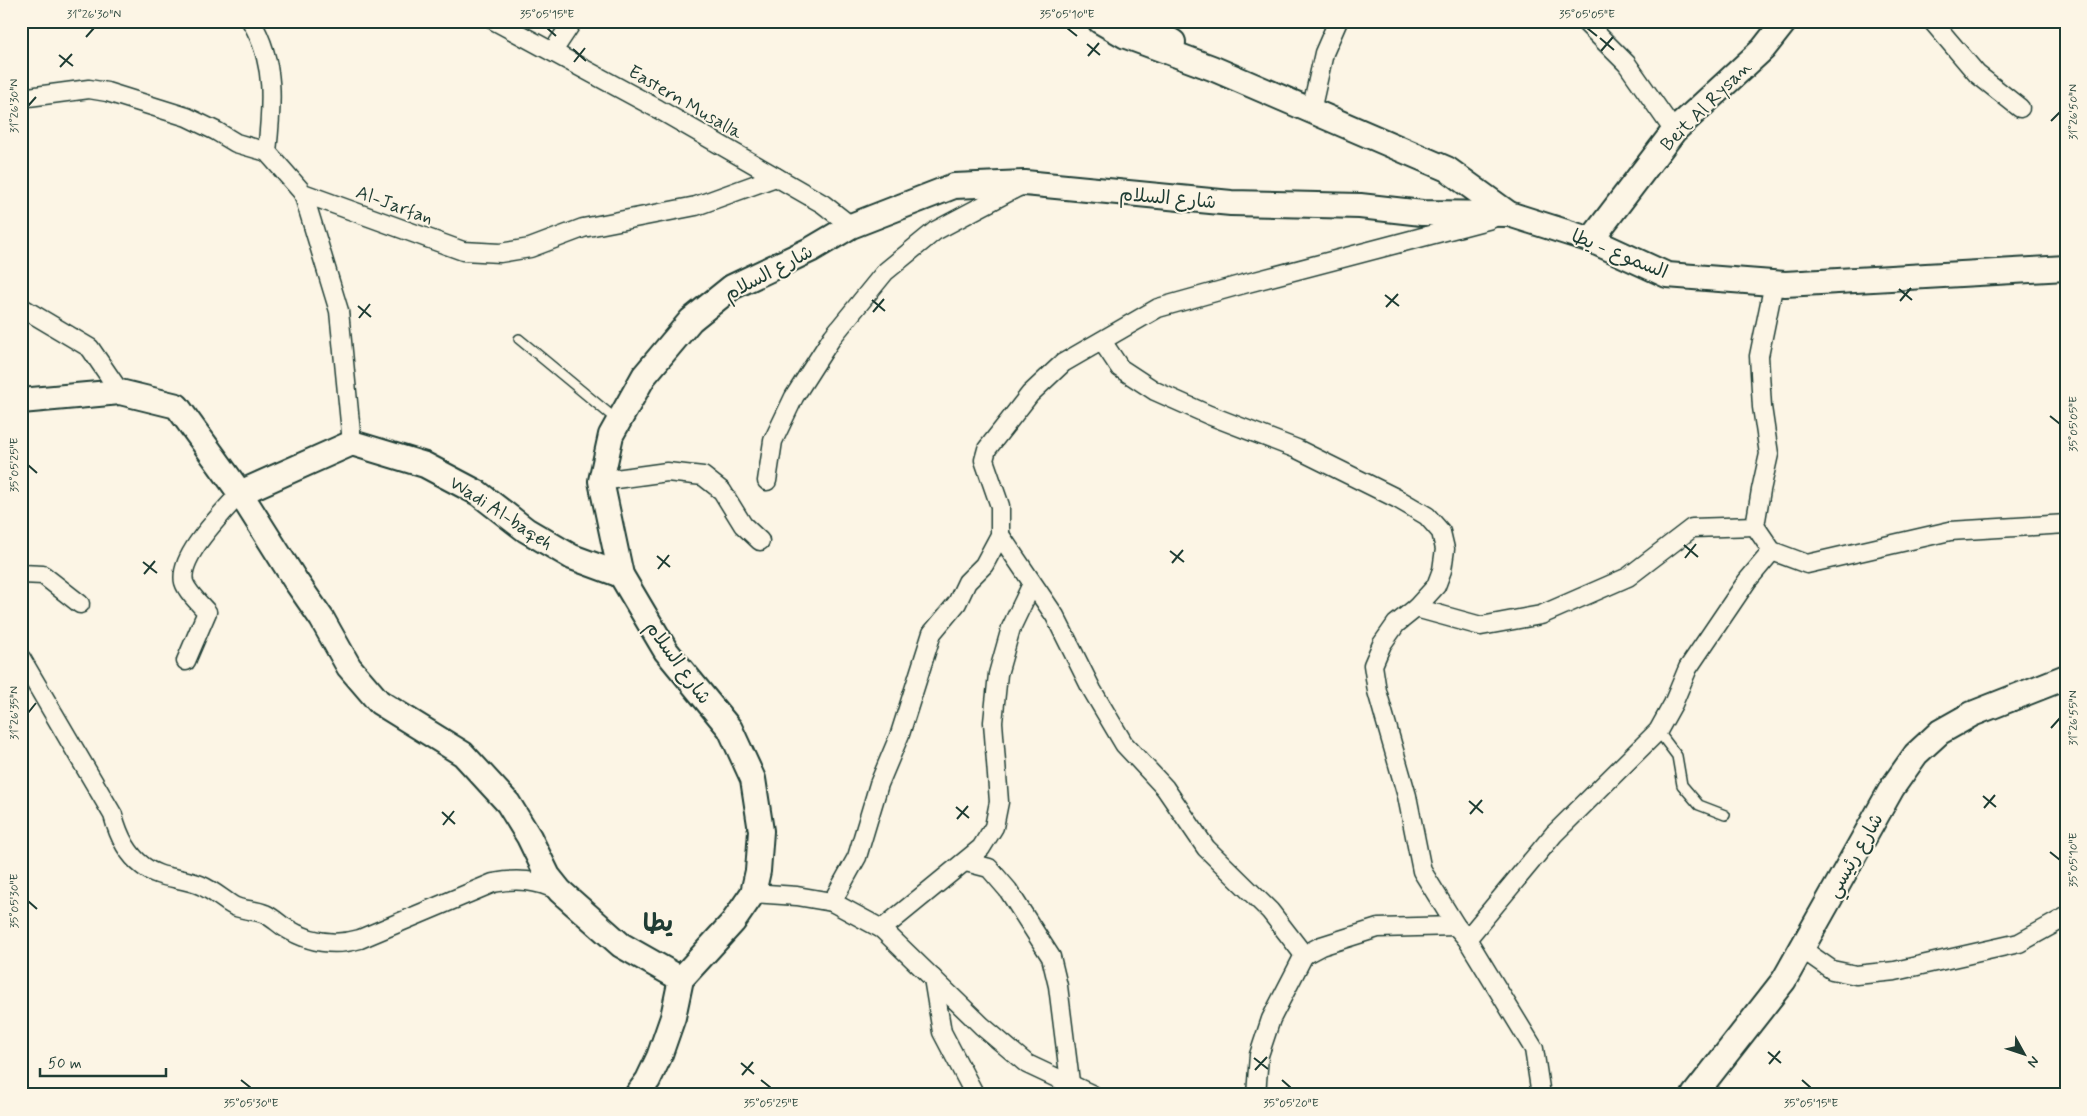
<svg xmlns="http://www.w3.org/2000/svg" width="2087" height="1116" viewBox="0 0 2087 1116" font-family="Mynerve,'Playpen Sans Arabic',sans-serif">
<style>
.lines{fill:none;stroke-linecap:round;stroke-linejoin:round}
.lane-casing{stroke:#1f3d34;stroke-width:12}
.street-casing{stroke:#1f3d34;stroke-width:21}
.secondary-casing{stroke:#1f3d34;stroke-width:28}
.lane{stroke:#fcf5e5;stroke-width:9}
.street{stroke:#fcf5e5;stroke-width:18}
.secondary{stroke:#fcf5e5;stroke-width:24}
.ticks{fill:none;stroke:#1f3d34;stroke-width:2}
.labels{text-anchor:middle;stroke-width:4;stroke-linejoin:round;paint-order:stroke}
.street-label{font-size:19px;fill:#1f3d34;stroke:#fcf5e5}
.district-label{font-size:24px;font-weight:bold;fill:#1f3d34;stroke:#fcf5e5}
.neatline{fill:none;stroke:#1f3d34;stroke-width:2}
.ticks-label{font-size:12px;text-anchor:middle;fill:#1f3d34}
</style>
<rect width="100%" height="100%" fill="#fcf5e5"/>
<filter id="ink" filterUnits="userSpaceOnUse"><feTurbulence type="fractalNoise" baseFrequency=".02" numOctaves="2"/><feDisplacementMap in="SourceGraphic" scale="10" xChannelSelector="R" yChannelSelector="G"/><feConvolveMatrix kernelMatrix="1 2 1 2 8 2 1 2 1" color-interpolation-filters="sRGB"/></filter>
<g filter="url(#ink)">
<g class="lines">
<defs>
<g id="lane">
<polyline points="519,339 618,421"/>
<polyline points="1658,731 1677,756 1682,785 1699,805 1725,815"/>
</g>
<g id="street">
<path d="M251,21C276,63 272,105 267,152"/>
<polyline points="495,21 658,109 823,204 851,226"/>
<polyline points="1584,21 1627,64 1674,131"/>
<polyline points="1932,21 1977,74 2020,108"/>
<polyline points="553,51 573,21"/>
<polyline points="21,98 89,89 107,92 187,117 216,131 236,143 267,152 303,193 463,251 500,253 530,248 583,228 696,206 776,177"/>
<polyline points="1311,111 1324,53 1338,21"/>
<polyline points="303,193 339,311 352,443"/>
<polyline points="1774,283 1759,356 1762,407 1769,454 1761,490 1755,526 1772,551 1807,564 1950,531 2066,524"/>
<polyline points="21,307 90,348 120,392"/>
<polyline points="1102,341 1120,368 1155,391 1209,415 1297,449 1398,499 1427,516 1441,532 1445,549 1442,570 1436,586 1416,608"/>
<polyline points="601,481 667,472 703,476 722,491 743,525 760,541"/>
<polyline points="767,481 773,441 794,397 833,336 885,272 935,231 1022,185"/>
<polyline points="1000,535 1055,616 1092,690 1124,744 1165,788 1206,848 1270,911 1304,955 1321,946 1378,928 1456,926"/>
<polyline points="21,574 43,575 80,604"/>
<path d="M21,658L113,815C118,834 127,854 143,866C159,879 181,877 200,885C212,890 221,898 232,905C241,911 255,909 265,914C272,917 278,923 284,927C308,942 333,947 360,939L493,883C517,878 537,880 559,891"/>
<path d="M186,661L207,612C200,604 187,592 184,582C178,556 224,512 240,493"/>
<polyline points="966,862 989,868 1008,890 1051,957 1058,986 1070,1082"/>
<polyline points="753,893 797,896 832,902 882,929 982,1026 1027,1064 1093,1095"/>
<polyline points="832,902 857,857 879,784 900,734 932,633 957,603 967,582 984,565 1000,535 1000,506 984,460 987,449 1030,394 1063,363 1158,308 1240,285 1491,219"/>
<polyline points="882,929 981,848 994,827 999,802 993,722 998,674 1011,628 1032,584"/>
<polyline points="1467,939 1554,834 1658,731 1673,704 1688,668 1747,581 1772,551"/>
<polyline points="1802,949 1832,970 1856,975 1895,971 2019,943 2066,917"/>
<polyline points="933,978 942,1032 975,1095"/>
<polyline points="1256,1095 1259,1055 1271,1019 1304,955"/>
<polyline points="1541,1095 1534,1049 1467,939 1456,926 1422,871 1407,796 1377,691 1373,665 1382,644 1396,624 1416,608 1481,626 1541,615 1628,577 1692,528 1755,526"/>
</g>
<g id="secondary">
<polyline points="1100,21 1126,36 1212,68 1447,169 1509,214 1591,240 1667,275 1785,284 2066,268"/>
<polyline points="1137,21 1173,42"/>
<polyline points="1591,240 1674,131 1763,49 1785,21"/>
<polyline points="21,401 120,392 177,406 240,493 352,443 425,465 478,493 526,530 572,557 621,575"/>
<polyline points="240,493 295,580 322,619 349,667 379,702 463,754 508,803 529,837 548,876 560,891 621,945 681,979"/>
<polyline points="637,1095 648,1080 659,1057 673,1017 681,979 733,922 753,893 758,871 761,831 753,779 730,729 666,651 621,575 601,481 611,435 625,410 644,376 691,320 732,287 812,249 851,226 954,186 1025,183 1231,203 1360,206 1422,213 1509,214"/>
<polyline points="1694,1095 1784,980 1892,788 1916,754 1940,732 1972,714 2066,677"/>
</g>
</defs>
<use href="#lane" class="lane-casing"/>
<use href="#street" class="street-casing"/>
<use href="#secondary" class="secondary-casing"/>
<use href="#lane" class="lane"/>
<use href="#street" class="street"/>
<use href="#secondary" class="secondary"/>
</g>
</g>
<path class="ticks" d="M547,28L556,36M1067,28L1077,36M1587,28L1597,36M86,37L94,28M1600,38L1614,50M1087,44L1100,55M573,49L586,61M1601,51L1613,37M59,55L73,66M1088,56L1099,43M574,62L585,48M60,67L72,54M28,106L36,97M2051,121L2060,112M1899,289L1912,300M1385,295L1399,306M872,300L885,311M1900,301L1911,288M358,306L371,317M1386,307L1398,294M873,312L884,299M359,318L370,304M2050,416L2060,424M28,465L37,473M1684,545L1698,557M1170,551L1184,562M657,556L670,567M1685,558L1696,544M143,562L157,573M1172,563L1183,550M658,569L669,555M144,574L155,561M28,713L36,703M2051,728L2060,718M1983,796L1996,807M1469,801L1483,813M956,807L969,818M1984,808L1995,795M442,812L455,824M1470,814L1482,800M957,819L968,806M443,825L454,811M2050,852L2060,860M28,901L37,909M1768,1052L1781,1063M1254,1058L1268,1069M741,1063L754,1074M1769,1064L1780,1051M1255,1070L1267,1057M742,1075L753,1062M241,1080L251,1088M761,1080L771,1088M1282,1080L1291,1088M1802,1080L1811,1088"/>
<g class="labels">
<g class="street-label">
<text transform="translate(686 101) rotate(30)" y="7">Eastern Musalla</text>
<text transform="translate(1705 105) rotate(-45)" y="7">Beit Al Rysan</text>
<text transform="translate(1168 197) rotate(5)" y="7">شارع السلام</text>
<text transform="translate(395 204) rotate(20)" y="7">Al-Jarfan</text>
<text transform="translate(1620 253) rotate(22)" y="7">السموع - يطا</text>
<text transform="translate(768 272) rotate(-28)" y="7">شارع السلام</text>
<text transform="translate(502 512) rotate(33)" y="7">Wadi Al-baqeh</text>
<text transform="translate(679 662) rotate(54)" y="7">شارع السلام</text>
<text transform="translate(1854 855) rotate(-60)" y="7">شارع رئيسي</text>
</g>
<g class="district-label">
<text x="658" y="931">يطا</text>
</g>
</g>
<rect width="2087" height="1116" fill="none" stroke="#fcf5e5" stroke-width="55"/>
<g transform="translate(2024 1054) rotate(130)" stroke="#fcf5e5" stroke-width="4" paint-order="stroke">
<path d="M0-4L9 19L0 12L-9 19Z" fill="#1f3d34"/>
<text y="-8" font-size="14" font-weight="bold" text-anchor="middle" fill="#1f3d34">N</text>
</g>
<path d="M40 1068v8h126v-8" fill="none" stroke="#1f3d34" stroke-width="2.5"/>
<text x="48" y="1068" font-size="15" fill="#1f3d34" stroke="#fcf5e5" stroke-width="4" paint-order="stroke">50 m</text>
<rect x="28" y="28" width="2032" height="1060" class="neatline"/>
<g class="ticks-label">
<text x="94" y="18">31°26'30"N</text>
<text x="547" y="18">35°05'15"E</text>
<text x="1067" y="18">35°05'10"E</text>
<text x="1587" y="18">35°05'05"E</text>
<text transform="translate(14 106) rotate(-90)" y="4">31°26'30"N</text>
<text transform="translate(2073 112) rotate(-90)" y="4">31°26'50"N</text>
<text transform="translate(2073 424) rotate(-90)" y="4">35°05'05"E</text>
<text transform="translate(14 465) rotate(-90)" y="4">35°05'25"E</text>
<text transform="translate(14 713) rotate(-90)" y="4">31°26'35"N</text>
<text transform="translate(2073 718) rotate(-90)" y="4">31°26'55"N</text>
<text transform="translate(2073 860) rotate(-90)" y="4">35°05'10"E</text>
<text transform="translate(14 901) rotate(-90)" y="4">35°05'30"E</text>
<text x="251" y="1107">35°05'30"E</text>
<text x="771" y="1107">35°05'25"E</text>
<text x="1291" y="1107">35°05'20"E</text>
<text x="1811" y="1107">35°05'15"E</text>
</g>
</svg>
